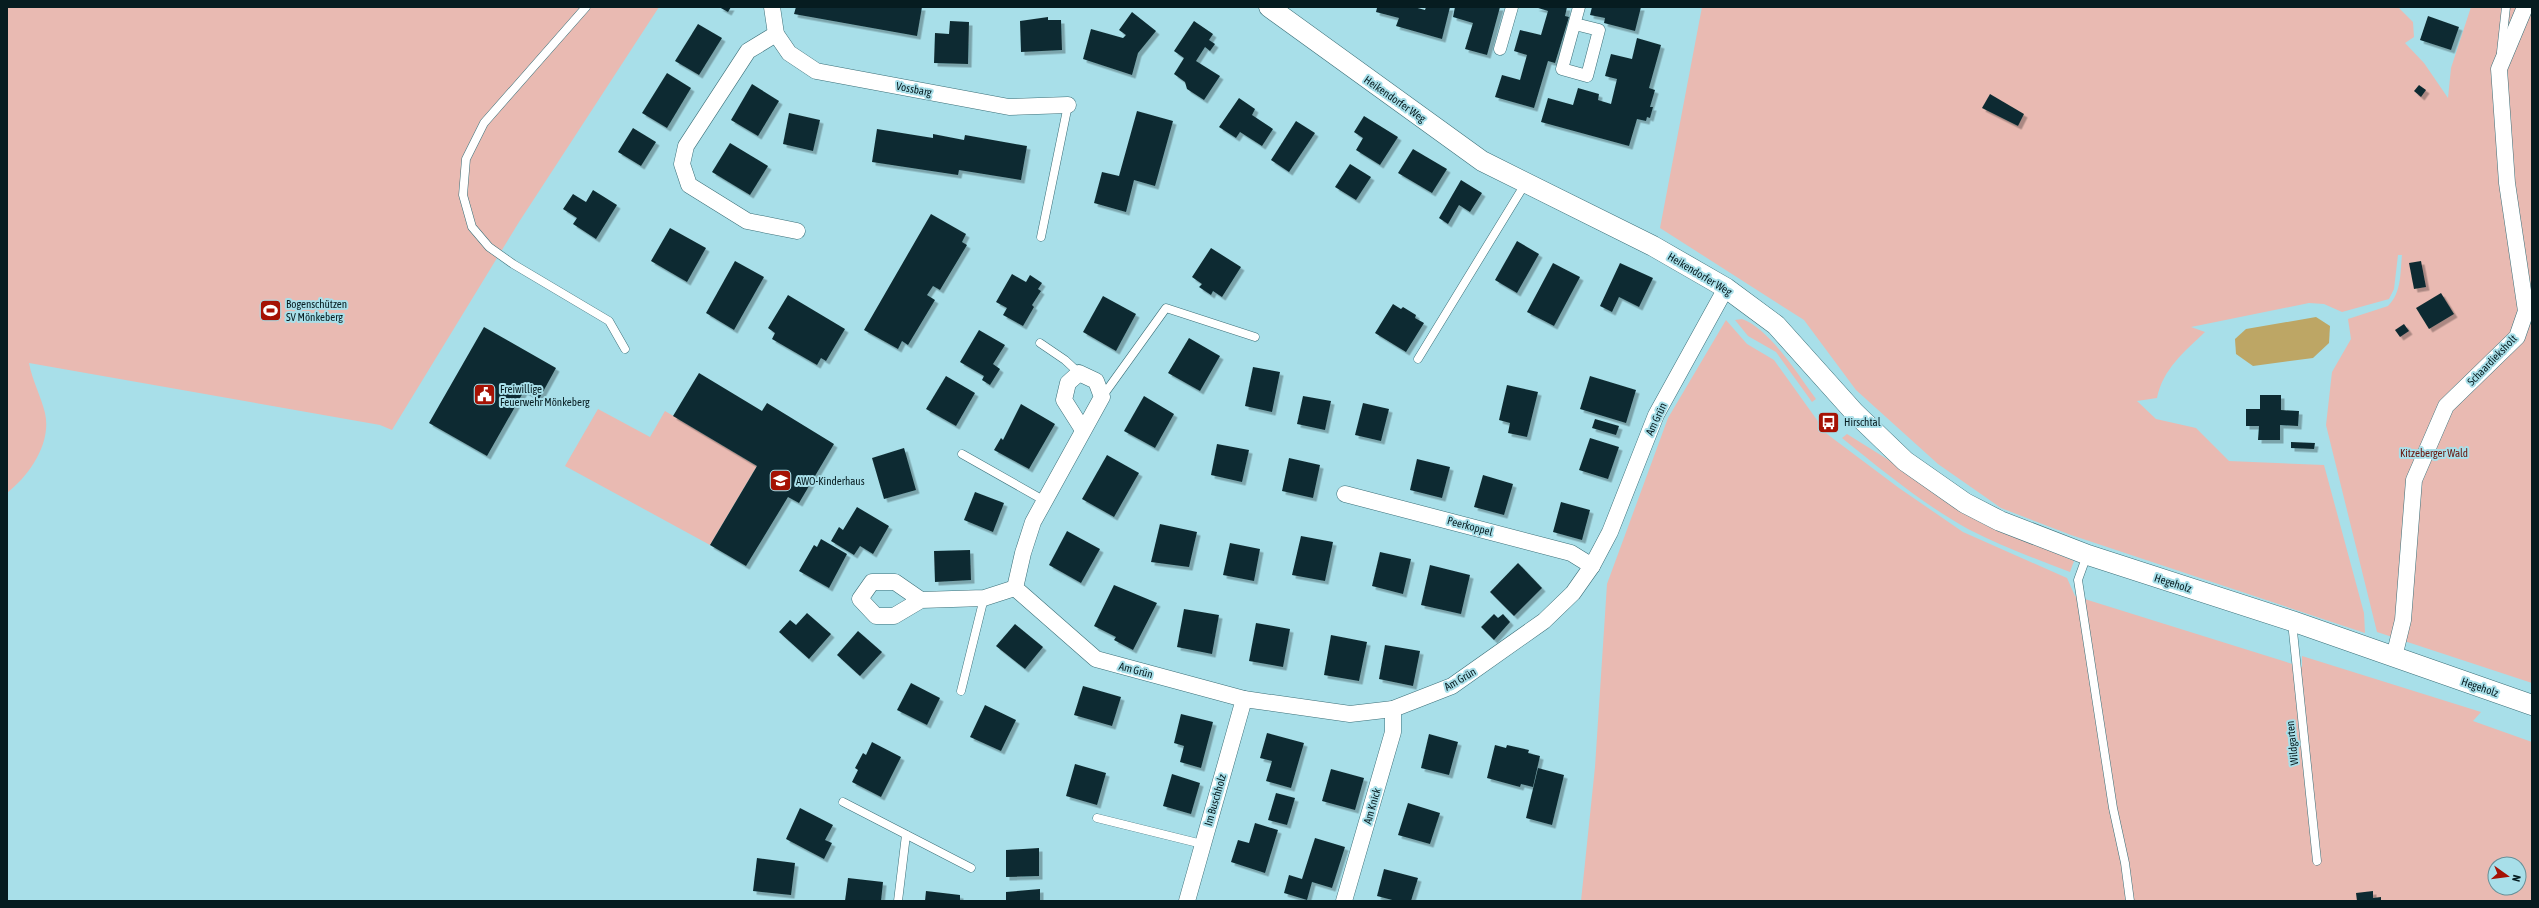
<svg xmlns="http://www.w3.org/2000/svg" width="2539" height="908" viewBox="0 0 2539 908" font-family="'Asap Condensed',sans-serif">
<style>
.green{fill:#e9bab2;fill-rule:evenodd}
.water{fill:#bda665}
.building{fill:#0f2c31;filter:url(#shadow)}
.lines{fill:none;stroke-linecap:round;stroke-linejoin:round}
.service-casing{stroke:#3b6f78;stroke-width:9}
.pedestrian-casing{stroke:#3b6f78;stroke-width:13}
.minor-casing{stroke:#3b6f78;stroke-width:17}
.tertiary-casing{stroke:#3b6f78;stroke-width:21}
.service{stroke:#fff;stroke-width:8}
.pedestrian{stroke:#fff;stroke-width:12}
.minor{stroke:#fff;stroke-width:16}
.tertiary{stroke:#fff;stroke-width:20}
.labels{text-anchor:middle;stroke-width:4;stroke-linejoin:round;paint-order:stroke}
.street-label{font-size:11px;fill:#061c20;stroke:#a8dfe9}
.poi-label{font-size:11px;fill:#061c20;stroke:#a8dfe9;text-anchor:start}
.park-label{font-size:11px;fill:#68140b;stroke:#a8dfe9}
</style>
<defs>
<filter id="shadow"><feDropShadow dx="3.5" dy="3.5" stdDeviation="0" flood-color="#0004"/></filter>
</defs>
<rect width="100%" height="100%" fill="#a8dfe9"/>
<g class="green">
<path d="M7,7H659L519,222L392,430L380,425L29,363C32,380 41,396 45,413C52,443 29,476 7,493Z"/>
<path d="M1702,7H2398L2413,22L2414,37L2405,43L2424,63L2448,98L2451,68L2471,7H2532V683L2377,632L2326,425L2332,372L2351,339L2348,319L2388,306C2402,292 2400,273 2402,255H2398L2394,289L2389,299L2342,312L2324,304L2309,303L2191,327L2205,332C2184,352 2163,369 2157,398L2137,401L2156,419L2196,428L2229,461L2324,465L2364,613L2365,633L2071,535L2001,508L1938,464L1856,390L1804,320L1660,228Z"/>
<path d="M1742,319C1770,329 1798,375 1816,399L1812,402L1776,352L1748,336L1735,320Z"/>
<path d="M1726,320L1747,344L1774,360L1827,434L1899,488L1963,532L2067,578L2075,596L2302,667V656L2481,712L2473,721L2532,742V901H1581L1595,767L1607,584L1668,418ZM2495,864H2519V888H2495Z"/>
<polygon points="598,409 650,437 665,411 757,466 710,545 565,466"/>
<path d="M1847,434L1895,464L1967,515L2074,561L2070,572C2036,559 2001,546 1968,529C1923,504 1883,471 1842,438Z"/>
</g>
<polygon class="water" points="2316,317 2330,326 2329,343 2313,358 2253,366 2236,354 2235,339 2246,329"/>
<g class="building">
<polygon points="719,7 731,7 728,12"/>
<polygon points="796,7 922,7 917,36 794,14"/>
<polygon points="1374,7 1414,7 1425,10 1426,7 1450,7 1442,39 1396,26 1399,18 1376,12 1377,8"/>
<polygon points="1455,7 1500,7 1487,55 1465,49 1473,23 1453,17"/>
<polygon points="1535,7 1567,7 1565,16 1569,17 1555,63 1548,61 1534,108 1495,97 1502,75 1520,80 1527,55 1514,51 1520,30 1541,35 1548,11"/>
<polygon points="1592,7 1641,7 1635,31 1604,23 1605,18 1590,15"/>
<polygon points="1132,12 1156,31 1138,53 1132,75 1083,59 1091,29 1123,38 1126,35 1119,30"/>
<polygon points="2428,16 2459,27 2451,50 2420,40"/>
<polygon points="1048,17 1048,20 1061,20 1062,50 1021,52 1020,21"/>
<polygon points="950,21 969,22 968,64 934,63 935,33 949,34"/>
<polygon points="1194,21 1213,34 1209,40 1215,44 1210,51 1205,47 1196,61 1220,76 1204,100 1187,89 1185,82 1174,74 1184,58 1174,51"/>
<polygon points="698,24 722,38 699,75 675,61"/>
<polygon points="1637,38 1661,45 1649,88 1655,90 1650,107 1653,107 1650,118 1647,117 1646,121 1637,119 1629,146 1541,122 1548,98 1573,105 1578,88 1599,94 1598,100 1611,104 1617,79 1605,76 1611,54 1632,59"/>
<polygon points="667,73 691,88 667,128 642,113"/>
<polygon points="752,84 779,101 758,136 731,120"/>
<polygon points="2419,85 2426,90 2421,97 2414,91"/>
<polygon points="1990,94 2024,114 2018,126 1982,108"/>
<polygon points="1239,98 1255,109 1252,115 1273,129 1262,146 1240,132 1236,138 1219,127"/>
<polygon points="1137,111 1173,121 1155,186 1134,180 1126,212 1094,203 1102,172 1119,176"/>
<polygon points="789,113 820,120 813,151 783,144"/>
<polygon points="1364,116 1398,137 1380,165 1356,150 1363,138 1354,132"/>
<polygon points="1296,121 1315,133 1289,172 1271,160"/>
<polygon points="633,128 656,142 641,166 618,152"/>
<polygon points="877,129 933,138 933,134 964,140 965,135 1027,146 1021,180 959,170 958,175 872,162"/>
<polygon points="730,143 768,166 750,195 712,172"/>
<polygon points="1413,149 1447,169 1432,193 1398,173"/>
<polygon points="1350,164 1371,177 1356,200 1335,187"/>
<polygon points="1461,180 1482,193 1470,212 1459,205 1448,224 1439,218"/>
<polygon points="593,190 617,205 596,239 573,224 577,218 563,209 573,194 586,202"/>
<polygon points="931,214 966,234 962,242 967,245 940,290 933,286 927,295 935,300 908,345 902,341 898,349 864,330"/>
<polygon points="670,228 706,248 687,282 651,261"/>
<polygon points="1517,241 1539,254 1517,293 1495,280"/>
<polygon points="1211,248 1241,267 1222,297 1213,291 1211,295 1199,287 1202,284 1192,277"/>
<polygon points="735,261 764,277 734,330 706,313"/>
<polygon points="2421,261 2426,287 2414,289 2409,263"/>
<polygon points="1553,263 1580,277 1554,326 1527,312"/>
<polygon points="1620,263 1653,278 1639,307 1619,297 1612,312 1600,306"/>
<polygon points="1012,274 1026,282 1030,275 1042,283 1038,289 1041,291 1032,305 1034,307 1023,326 1003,315 1007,308 996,302"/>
<polygon points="2441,293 2454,314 2429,329 2416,308"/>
<polygon points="788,295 845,329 826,361 821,358 817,365 772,339 775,333 768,328"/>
<polygon points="1103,296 1136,314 1116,351 1083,332"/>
<polygon points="1393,304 1401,309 1403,307 1416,315 1415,318 1424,323 1406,352 1375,333"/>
<polygon points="2404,324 2409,331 2400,337 2395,330"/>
<polygon points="484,327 556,368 539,399 524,391 487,456 429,423"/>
<polygon points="979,330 1005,345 993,364 1000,369 990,385 982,380 984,376 960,362"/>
<polygon points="1189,338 1220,356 1200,391 1168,373"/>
<polygon points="1253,367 1280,372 1272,412 1245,406"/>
<polygon points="699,373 762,411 767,403 834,444 799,503 788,497 746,566 710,545 757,466 673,416"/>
<polygon points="946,376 975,393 956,426 926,409"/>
<polygon points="1590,376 1636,390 1626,423 1580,409"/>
<polygon points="1507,385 1538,392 1527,437 1508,433 1510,423 1499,420"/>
<polygon points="2260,395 2281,395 2281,410 2299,411 2298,426 2280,425 2280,440 2258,440 2259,426 2246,426 2246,409 2260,409"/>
<polygon points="1144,396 1174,414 1155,448 1124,431"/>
<polygon points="1303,396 1331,401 1325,430 1297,424"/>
<polygon points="1363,403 1389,409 1381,441 1355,435"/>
<polygon points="1021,404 1055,424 1029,469 994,450 1001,438 1003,440"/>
<polygon points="1595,419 1619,426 1616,435 1592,428"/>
<polygon points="1590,438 1619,447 1608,479 1579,470"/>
<polygon points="2291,442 2315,443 2314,449 2291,448"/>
<polygon points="1217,444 1249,450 1242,482 1211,475"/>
<polygon points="904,448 916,490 884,499 872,458"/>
<polygon points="1107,455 1139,473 1114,517 1082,499"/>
<polygon points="1289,458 1320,465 1313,498 1282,491"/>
<polygon points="1417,459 1450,467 1442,498 1410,490"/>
<polygon points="1483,475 1513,484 1504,515 1474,507"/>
<polygon points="975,492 1004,503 993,532 964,520"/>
<polygon points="1561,502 1590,510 1582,540 1553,532"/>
<polygon points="857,507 889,526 873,554 860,546 854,555 831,541 839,527 843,530"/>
<polygon points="1160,524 1197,532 1189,567 1151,562"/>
<polygon points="1067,531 1100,549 1081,583 1049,565"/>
<polygon points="1301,536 1333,542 1325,581 1292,575"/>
<polygon points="821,539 847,554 829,588 799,571 814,545 817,547"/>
<polygon points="1230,543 1260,549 1254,581 1223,575"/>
<polygon points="970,550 971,580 935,582 934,551"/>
<polygon points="1380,552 1411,559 1403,594 1372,586"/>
<polygon points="1518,563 1542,588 1514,616 1490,592"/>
<polygon points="1430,565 1470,575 1461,614 1421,605"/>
<polygon points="1114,585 1157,603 1133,650 1114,640 1116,637 1094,626"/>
<polygon points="1184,609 1219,615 1212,654 1177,647"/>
<polygon points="807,613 831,634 809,659 779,632 790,620 796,625"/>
<polygon points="1494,614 1498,618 1503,614 1510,622 1494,640 1481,627"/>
<polygon points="1256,623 1290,629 1283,667 1249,661"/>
<polygon points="1015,624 1043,647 1025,669 996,646"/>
<polygon points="858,631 882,652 860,676 837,655"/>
<polygon points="1331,635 1367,642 1359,681 1324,675"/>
<polygon points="1385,645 1420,651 1413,686 1379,679"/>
<polygon points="911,683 940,698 927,725 897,710"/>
<polygon points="1083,686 1121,697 1112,726 1074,715"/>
<polygon points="985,705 1016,720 1001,751 970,737"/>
<polygon points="1181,714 1213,722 1201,768 1180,762 1184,746 1174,743"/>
<polygon points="1267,733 1304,743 1291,788 1266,781 1272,761 1260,758"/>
<polygon points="1429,734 1458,742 1449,775 1421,768"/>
<polygon points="872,742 901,757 881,797 852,782 858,770 855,768 863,753 866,755"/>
<polygon points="1495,745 1506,748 1507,745 1529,750 1528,753 1540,756 1533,787 1521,784 1520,787 1487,778"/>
<polygon points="1075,764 1106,773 1097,805 1066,796"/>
<polygon points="1538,768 1564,775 1552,825 1526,818"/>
<polygon points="1331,769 1364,778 1355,810 1322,801"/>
<polygon points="1172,774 1200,783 1191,814 1163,806"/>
<polygon points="1276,793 1295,798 1287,825 1268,820"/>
<polygon points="1408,803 1440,813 1430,844 1398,835"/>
<polygon points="800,808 833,825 825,840 832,843 824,859 786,839"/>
<polygon points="1255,823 1278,830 1265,873 1231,862 1238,840 1249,843"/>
<polygon points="1315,838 1345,847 1332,888 1312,882 1307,900 1284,893 1289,875 1302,879"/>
<polygon points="1039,848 1039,876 1006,877 1006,850"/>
<polygon points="757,858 795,863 791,895 753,891"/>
<polygon points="1384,869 1418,878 1411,901 1396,901 1377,896"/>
<polygon points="848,878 883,882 881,901 845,901"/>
<polygon points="1040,889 1040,901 1006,901 1006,892"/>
<polygon points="926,891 960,895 960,901 925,901"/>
<polygon points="2373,891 2373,898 2381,897 2381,901 2357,901 2356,893"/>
</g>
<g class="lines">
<defs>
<g id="service">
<polyline points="586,7 484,123 466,159 463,195 472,227 489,247 513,264 609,321 625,349"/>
<polyline points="2501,52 2506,7"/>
<polyline points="1041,237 1068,105"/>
<polyline points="1040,343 1065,360 1079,373"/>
<polyline points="1418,359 1525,184"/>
<polyline points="1102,397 1166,308 1255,337"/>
<polyline points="962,454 1045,501"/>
<polyline points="2087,555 2078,580 2113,808 2125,863 2130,901"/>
<polyline points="2292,622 2317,861"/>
<polyline points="961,691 984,598"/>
<polyline points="843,802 971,868"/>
<polyline points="1097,818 1202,844"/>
<polyline points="898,901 906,835"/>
</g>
<g id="pedestrian">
<polyline points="1575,24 1599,30 1587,76 1562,69 1579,7"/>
<polyline points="1500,49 1512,7"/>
</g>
<g id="minor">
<polyline points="772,7 776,34 789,53 816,71 1009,107 1068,105"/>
<polyline points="776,34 748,51 686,146 682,164 689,185 747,221 797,231"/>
<polyline points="1083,430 1064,400 1068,383 1079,373 1096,381 1102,397 1033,522 1023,553 1015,588 1096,659 1244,699 1350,714 1393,709 1452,686 1544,621 1573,593 1592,566 1610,532 1656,415 1726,288"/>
<polyline points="1345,494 1571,553 1592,566"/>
<polyline points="921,600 894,616 876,616 860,599 872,582 895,582 921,600 984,598 1015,588"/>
<polyline points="2394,657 2403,620 2414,480 2446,406 2517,337 2526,311 2507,183 2499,69 2525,7"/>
<polyline points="1187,901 1244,699"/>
<polyline points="1344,901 1393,732 1393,709"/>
</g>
<polyline id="tertiary" points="1269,7 1482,161 1653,246 1726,288 1776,325 1854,412 1905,461 1965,503 2000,521 2088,555 2292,621 2532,705"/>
</defs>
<use href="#service" class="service-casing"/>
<use href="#pedestrian" class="pedestrian-casing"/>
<use href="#minor" class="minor-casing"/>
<use href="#tertiary" class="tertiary-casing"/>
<use href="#service" class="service"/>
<use href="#pedestrian" class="pedestrian"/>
<use href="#minor" class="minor"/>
<use href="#tertiary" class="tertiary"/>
</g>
<defs>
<symbol id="stadium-square" viewBox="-11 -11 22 22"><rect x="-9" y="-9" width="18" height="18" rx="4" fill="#a51204" stroke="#a8dfe9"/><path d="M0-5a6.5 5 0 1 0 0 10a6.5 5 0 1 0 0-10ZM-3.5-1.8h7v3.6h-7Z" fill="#fff"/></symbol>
<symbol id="civic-square" viewBox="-11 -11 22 22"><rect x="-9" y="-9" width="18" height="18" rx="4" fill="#a51204" stroke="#a8dfe9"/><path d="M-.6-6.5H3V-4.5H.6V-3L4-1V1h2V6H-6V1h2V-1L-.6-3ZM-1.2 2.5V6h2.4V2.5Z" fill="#fff"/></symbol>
<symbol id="bus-square" viewBox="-11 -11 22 22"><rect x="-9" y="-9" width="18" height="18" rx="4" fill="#a51204" stroke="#a8dfe9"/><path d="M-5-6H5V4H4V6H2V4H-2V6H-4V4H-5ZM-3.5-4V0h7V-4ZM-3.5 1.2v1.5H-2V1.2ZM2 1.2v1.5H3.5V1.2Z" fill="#fff"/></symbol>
<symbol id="school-square" viewBox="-11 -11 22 22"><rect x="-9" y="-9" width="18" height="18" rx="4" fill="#a51204" stroke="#a8dfe9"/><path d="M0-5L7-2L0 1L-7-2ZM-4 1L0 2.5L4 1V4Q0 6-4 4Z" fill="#fff"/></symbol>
</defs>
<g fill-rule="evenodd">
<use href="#stadium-square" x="258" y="298" width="25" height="25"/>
<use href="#civic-square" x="472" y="382" width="25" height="25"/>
<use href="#bus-square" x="1816" y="410" width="25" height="25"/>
<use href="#school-square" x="768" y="468" width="25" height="25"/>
</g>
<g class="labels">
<g class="street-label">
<text transform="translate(914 89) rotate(11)" y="4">Vossbarg</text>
<text transform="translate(1395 99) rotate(35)" y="4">Heikendorfer Weg</text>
<text transform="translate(1700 274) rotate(31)" y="4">Heikendorfer Weg</text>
<text transform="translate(2492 360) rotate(-46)" y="4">Schaardieksholt</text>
<text transform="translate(1656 419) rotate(-65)" y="4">Am Grün</text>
<text transform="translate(1470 526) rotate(15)" y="4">Peerkoppel</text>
<text transform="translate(2173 583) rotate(18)" y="4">Hegeholz</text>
<text transform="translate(1136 670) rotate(15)" y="4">Am Grün</text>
<text transform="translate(1460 679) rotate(-30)" y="4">Am Grün</text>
<text transform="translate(2480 687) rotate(19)" y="4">Hegeholz</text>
<text transform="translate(2292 743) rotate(-96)" y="4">Wildgarten</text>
<text transform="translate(1215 800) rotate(-74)" y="4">Im Buschholz</text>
<text transform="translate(1372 806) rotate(-74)" y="4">Am Knick</text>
</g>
<g class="poi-label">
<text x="286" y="308">Bogenschützen<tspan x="286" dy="13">SV Mönkeberg</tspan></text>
<text x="500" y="393">Freiwillige<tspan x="500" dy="13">Feuerwehr Mönkeberg</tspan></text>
<text x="1844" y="426">Hirschtal</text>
<text x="796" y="485">AWO-Kinderhaus</text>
</g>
<g class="park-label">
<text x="2434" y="457">Kitzeberger Wald</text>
</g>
</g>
<rect width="2539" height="908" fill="none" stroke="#061c20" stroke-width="16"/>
<g transform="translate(2507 876) rotate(104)"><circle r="19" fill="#a8dfe9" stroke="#679199"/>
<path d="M0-3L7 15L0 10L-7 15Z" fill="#a51204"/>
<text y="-6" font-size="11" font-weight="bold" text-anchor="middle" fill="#061c20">N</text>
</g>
</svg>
